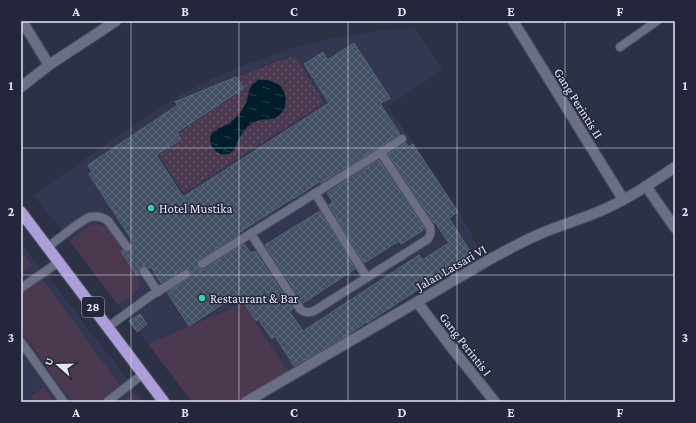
<svg xmlns="http://www.w3.org/2000/svg" width="696" height="423" viewBox="0 0 696 423" font-family="'Crimson Pro',serif">
<style>
.built{fill:#333752}
.grass{fill:#4a394f}
.park{fill:url(#park-dots)}
.water{fill:url(#water-ripples)}
.building{fill:url(#building-cross-hatch);stroke:#57677a}
.lines{fill:none;stroke-linecap:round;stroke-linejoin:round}
.service-casing{stroke:#4b4e5f;stroke-width:10}
.minor-casing{stroke:#4b4e5f;stroke-width:12}
.trunk-casing{stroke:#4b4e5f;stroke-width:13}
.service{stroke:#6a6f85;stroke-width:8}
.minor{stroke:#6a6f85;stroke-width:10}
.trunk{stroke:#ac9ed9;stroke-width:11}
.grid{fill:none;stroke:#e3e6f3;stroke-width:1;stroke-opacity:0.55}
.poi-dot{fill:#37d4a6;stroke:#24273b;stroke-width:1.5}
.labels{text-anchor:middle;stroke-width:3;stroke-linejoin:round;paint-order:stroke}
.shield{fill:#24273b;stroke:#aaadbc;stroke-width:1}
.shield-label{font-size:12px;font-weight:bold;fill:#e3e6f3}
.street-label{font-size:13px;fill:#e3e6f3;stroke:#24273b}
.poi-label{font-size:13px;fill:#e3e6f3;stroke:#24273b;text-anchor:start}
.neatline{fill:none;stroke:#e3e6f3;stroke-width:1.5}
.grid-label{font-size:13px;text-anchor:middle;font-weight:bold;fill:#e3e6f3}
</style>
<defs>
<pattern id="park-dots" width="8" height="8" patternUnits="userSpaceOnUse"><rect width="8" height="8" fill="#4a394f"/><path d="M2 2h.1M6 6h.1" fill="none" stroke="#645669" stroke-width="1.8" stroke-linecap="round"/></pattern>
<pattern id="water-ripples" width="26" height="14" patternUnits="userSpaceOnUse"><rect width="26" height="14" fill="#001d2b"/><path d="M2 4q2-2 4 0t4 0M15 11q2-2 4 0t4 0" fill="none" stroke="#253e4a"/></pattern>
<pattern id="building-cross-hatch" width="8" height="8" patternUnits="userSpaceOnUse"><rect width="8" height="8" fill="#425063"/><path d="M0 0l8 8M0 8l8-8" fill="none" stroke="#5d697a"/></pattern>
</defs>
<rect width="100%" height="100%" fill="#2d3145"/>
<g class="built">
<polygon points="415,28 443,70 388,106 459,211 481,253 289,373 243,303 148,344 70,241 33,195 157,109 180,95 213,78 244,65 292,48 333,38 369,32"/>
<polygon points="21,242 111,358 144,402 21,402"/>
</g>
<g class="grass">
<path d="M97,224C100,225 103,225 106,227C113,233 136,272 139,281C140,283 140,284 139,287C136,295 125,300 118,305L70,241L89,226Z"/>
<polygon points="21,251 32,265 21,274"/>
<polygon points="42,278 120,386 98,402 72,402 21,331 21,294"/>
<polygon points="243,303 289,373 235,402 192,402 148,344"/>
<polygon points="44,387 54,402 35,402 31,396"/>
<polygon points="134,394 139,402 122,402"/>
</g>
<polygon class="park" points="295,56 324,103 184,193 159,155 182,139 178,133 245,88 238,77 279,61"/>
<path class="water" d="M258,80C266,79 272,80 279,85C289,94 288,112 275,118C269,120 262,119 257,121C250,123 245,129 241,135C237,139 238,146 233,151C223,161 206,148 211,135C214,128 225,127 231,122C237,117 243,110 246,103C250,92 247,87 258,80Z"/>
<g class="building">
<polygon points="354,43 390,98 380,104 400,134 321,183 319,182 293,199 293,198 237,234 238,235 199,260 197,264 197,267 200,269 205,269 244,244 251,253 255,251 293,309 289,311 303,331 419,255 422,260 449,243 435,222 434,223 388,154 406,143 408,147 413,144 458,212 449,218 473,256 441,277 440,275 367,323 366,322 337,342 294,366 275,336 272,339 258,319 256,321 238,294 189,326 167,292 189,278 191,274 190,271 186,269 183,269 161,283 151,267 149,268 146,266 143,266 139,268 139,274 137,276 121,251 122,250 125,252 130,252 132,249 132,244 134,243 89,174 92,172 88,165 178,105 175,102 236,77 244,88 177,132 181,139 156,155 183,197 329,103 304,64 323,52 328,60"/>
<polygon points="379,160 425,229 401,244 399,241 364,263 329,205 333,202 327,193"/>
<polygon points="320,211 355,269 303,303 265,245"/>
<polygon points="140,314 147,324 137,332 129,321"/>
</g>
<g class="lines">
<defs>
<g id="service">
<polyline points="620,47 657,21"/>
<polyline points="315,193 367,278"/>
<path d="M251,234L300,309C305,313 308,313 314,311L428,239C431,234 431,232 430,227L381,153"/>
<path d="M48,247C58,240 79,221 90,217C96,216 103,217 108,221L127,247"/>
<polyline points="202,264 402,139"/>
<polyline points="144,271 158,292"/>
<polyline points="21,288 59,262"/>
<polyline points="108,327 149,297 186,274"/>
<polyline points="21,342 64,402"/>
<polyline points="107,402 143,374"/>
</g>
<g id="minor">
<polyline points="22,21 49,65"/>
<polyline points="513,21 623,199"/>
<polyline points="21,87 49,65 116,21"/>
<polyline points="646,186 675,228"/>
<polyline points="417,302 455,352 495,402"/>
<path d="M246,402L487,261C507,250 526,239 547,231C567,223 588,217 607,208C631,197 653,182 675,167"/>
</g>
<polyline id="trunk" points="21,212 164,402"/>
</defs>
<use href="#service" class="service-casing"/>
<use href="#minor" class="minor-casing"/>
<use href="#trunk" class="trunk-casing"/>
<use href="#service" class="service"/>
<use href="#minor" class="minor"/>
<use href="#trunk" class="trunk"/>
</g>
<path class="grid" d="M131,21V402M239,21V402M348,21V402M457,21V402M565,21V402M21,148H675M21,275H675"/>
<g class="poi-dot">
<circle cx="151" cy="208" r="4"/>
<circle cx="202" cy="298" r="4"/>
</g>
<g class="labels">
<rect class="shield" x="82" y="297" width="22" height="20" rx="3"/>
<g class="shield-label">
<text x="93" y="311">28</text>
</g>
<g class="street-label">
<text transform="translate(579 103) rotate(58)" y="5">Gang Perintis II</text>
<text transform="translate(451 267) rotate(-30)" y="5">Jalan Latsari VI</text>
<text transform="translate(466 344) rotate(52)" y="5">Gang Perintis I</text>
</g>
<g class="poi-label">
<text x="159" y="213">Hotel Mustika</text>
<text x="210" y="303">Restaurant &amp; Bar</text>
</g>
</g>
<rect width="696" height="423" fill="none" stroke="#24273b" stroke-width="44"/>
<g transform="translate(58 365) rotate(290)" stroke="#24273b" stroke-width="3" paint-order="stroke">
<path d="M0-3L7 15L0 10L-7 15Z" fill="#e3e6f3"/>
<text y="-6" font-size="11" font-weight="bold" text-anchor="middle" fill="#e3e6f3">U</text>
</g>
<rect x="22" y="22" width="652" height="379" class="neatline"/>
<g class="grid-label">
<text x="76" y="16">A</text>
<text x="185" y="16">B</text>
<text x="294" y="16">C</text>
<text x="402" y="16">D</text>
<text x="511" y="16">E</text>
<text x="620" y="16">F</text>
<text x="11" y="90">1</text>
<text x="685" y="90">1</text>
<text x="11" y="216">2</text>
<text x="685" y="216">2</text>
<text x="11" y="342">3</text>
<text x="685" y="342">3</text>
<text x="76" y="417">A</text>
<text x="185" y="417">B</text>
<text x="294" y="417">C</text>
<text x="402" y="417">D</text>
<text x="511" y="417">E</text>
<text x="620" y="417">F</text>
</g>
</svg>
